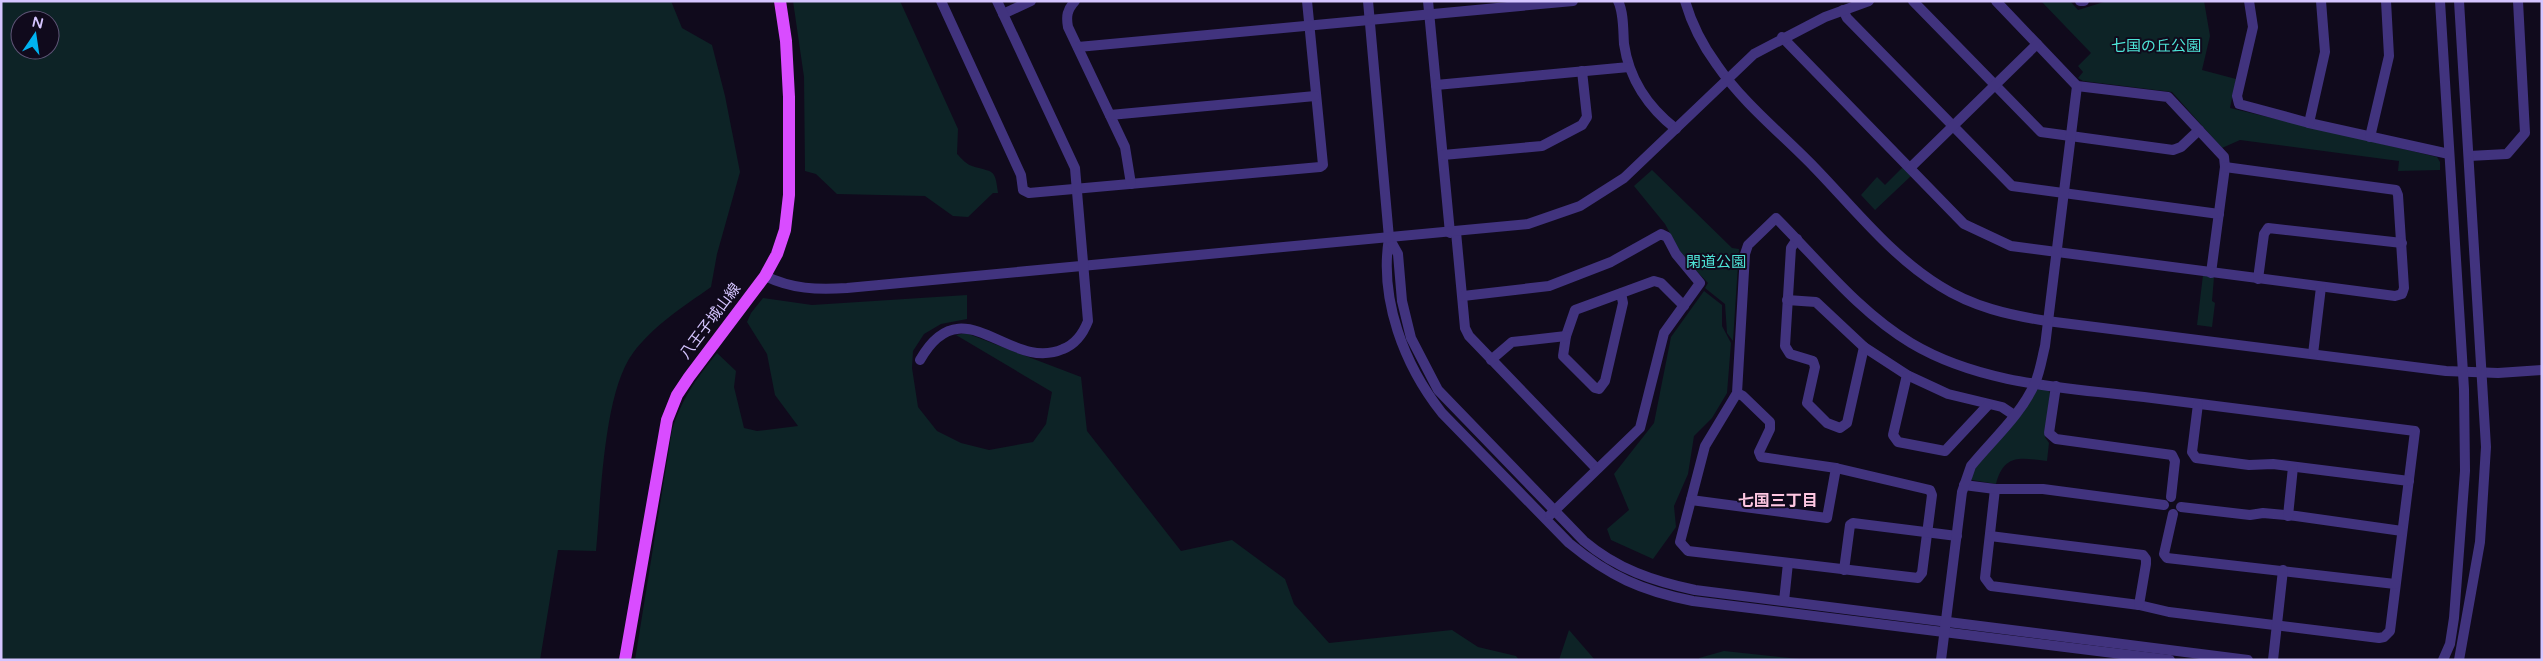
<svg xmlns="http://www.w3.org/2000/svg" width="2543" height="661" viewBox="0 0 2543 661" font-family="'Varela Round','Noto Sans JP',sans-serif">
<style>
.green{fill:#0d2326;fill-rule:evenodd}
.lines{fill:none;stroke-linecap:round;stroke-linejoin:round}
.minor{stroke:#41337e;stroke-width:10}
.major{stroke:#d94cff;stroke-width:12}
.labels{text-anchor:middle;stroke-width:4;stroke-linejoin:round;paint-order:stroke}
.park-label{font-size:15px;fill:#4de3d6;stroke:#100a1c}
.street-label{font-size:15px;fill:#d5c5ff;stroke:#100a1c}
.neighbourhood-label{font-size:16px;font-weight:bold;fill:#ffc7e2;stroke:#100a1c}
</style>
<rect width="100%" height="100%" fill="#100a1c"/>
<g class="green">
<path d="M1,1H671L682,28L712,45L725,96L740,172L717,254L711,287C683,307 654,325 633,353C603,393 601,500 596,551L558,550L540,660H1ZM20,20H50V50H20Z"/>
<path d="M793,1H900L958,129L957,154C961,158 967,165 972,166C993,173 995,167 998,193H993L968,217L953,216L925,196L837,194L816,174L805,171L804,77Z"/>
<polygon points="2041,1 2070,1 2078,10 2107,1 2204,1 2210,36 2202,70 2236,79 2230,108 2437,157 2440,162 2440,170 2398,171 2399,161 2240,140 2222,148 2172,92 2083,81 2078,78 2083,72 2078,66 2091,53"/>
<polygon points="1903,167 1912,175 1875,210 1861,195 1877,177 1885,185"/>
<polygon points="1652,170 1732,248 1739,249 1733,341 1727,333 1725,304 1705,288 1708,283 1683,257 1665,224 1634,186"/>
<polygon points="2203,275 2214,277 2212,301 2215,303 2212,327 2197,325"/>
<polygon points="1704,291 1722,305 1722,326 1731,343 1727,393 1712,418 1694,436 1688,474 1674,506 1676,527 1653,559 1611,540 1607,529 1629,510 1614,474 1654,423 1671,337"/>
<path d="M967,295V319L941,324L924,334L913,351L912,368L918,407L937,431L961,443L989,450L1033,442L1046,424L1052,392L956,335L966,333L1081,377L1087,431L1181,551L1232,540L1285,579L1294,604L1329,643L1452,630L1478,647L1516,656L1519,660H635L672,430C682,398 696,379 717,353L736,371L734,387L744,428L757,431L798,426L775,395L767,354L747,322L751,313L763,298L812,305Z"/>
<path d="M2041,388H2047L2050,393L2045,437L2049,443L2047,461C2021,458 2004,453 1996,484L1972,480V472L2036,390Z"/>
<polygon points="1569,630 1595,660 1559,660"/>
<polygon points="1724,651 1809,660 1699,660 1699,658"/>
</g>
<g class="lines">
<g class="minor">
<polyline points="941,1 1021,175 1023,190 1029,193 1320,167 1323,165 1307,1"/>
<path d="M1075,1C1067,10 1066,16 1068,27L1125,147L1131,184"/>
<path d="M1368,1L1389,238C1379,299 1404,365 1442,413L1569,543C1609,576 1642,591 1693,601L2170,660"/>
<polyline points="1428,1 1450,233"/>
<path d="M1618,1C1624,13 1623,31 1624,44C1629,79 1649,108 1676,129"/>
<path d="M1685,1C1692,25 1703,46 1717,65C1743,103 1782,134 1814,167C1853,207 1891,256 1940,286C1973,307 2009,315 2047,321L2446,371L2498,373L2542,370"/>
<polyline points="1913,1 2041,132 2173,150 2181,147 2199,130"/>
<polyline points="1996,1 2077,86 2168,97 2224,157 2225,167 2211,273"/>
<polyline points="2080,1 2084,1"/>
<polyline points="2249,1 2253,27 2237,96 2239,104 2309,123 2449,154"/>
<polyline points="2440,1 2464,389 2465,471 2454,618 2450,644 2443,660"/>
<polyline points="1843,10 1847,18 2012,186 2219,214"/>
<polyline points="1003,14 1031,1"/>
<polyline points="1782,37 1964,224 2011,246 2395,296 2402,294 2404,288 2398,195 2396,190 2225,167"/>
<polyline points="1078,47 1573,1"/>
<polyline points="1436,85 1629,67"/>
<polyline points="1110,115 1315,96"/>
<polyline points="2309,123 2325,52 2321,1"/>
<polyline points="2370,137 2389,56 2386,1"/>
<polyline points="1443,155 1542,146 1582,125 1587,117 1582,71"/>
<polyline points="2469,156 2507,154 2525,133 2518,1"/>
<polyline points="1910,168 2037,44"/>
<polyline points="1456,232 1465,328 1469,336 1596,468"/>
<path d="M1389,238L1398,254L1402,301L1411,338L1438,390L1584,541C1617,569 1653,581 1695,590L2248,660"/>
<polyline points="1797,239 1791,248 1785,346 1790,354 1813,361 1815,367 1807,403 1827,423 1840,428 1847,423 1864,347"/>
<path d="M765,276C792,289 817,290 847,288L1528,224L1580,206L1624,178L1754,54L1825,17L1869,1"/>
<polyline points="2258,279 2264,234 2268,228 2402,243"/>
<polyline points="1621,293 1623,303 1605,381 1599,389 1595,388 1563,356 1566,336 1575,310 1654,281 1661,283 1684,306"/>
<polyline points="1463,296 1549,286 1611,262 1661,234 1667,237 1676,254 1700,283 1664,333 1640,428 1550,515"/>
<polyline points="1787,300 1816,302 1864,347 1907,375 1948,394 2002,407 2014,415"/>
<polyline points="2313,354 2321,287"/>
<path d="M920,360C963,284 1009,373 1063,349C1076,344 1083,334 1088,321L1075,168L997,1"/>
<polyline points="1491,360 1512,342 1566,336"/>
<polyline points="1907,375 1893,435 1898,442 1945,451 1988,405"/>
<polyline points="2056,386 2049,433 2056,439 2172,455 2175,461 2171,497"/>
<path d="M1737,393L1743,396L1770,422V429L1759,452L1761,457L1836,468L1930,490L1932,495L1922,573L1918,578L1688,551L1680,542L1705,446L1737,393L1745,254L1748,245L1776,218C1819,261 1859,312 1911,343C1983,386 2072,388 2152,398C2240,409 2327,420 2415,431L2390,631L2384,637L2379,638L2169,612L2139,605L1991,586L1985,578L1995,489"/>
<polyline points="2198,404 2192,452 2196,458 2249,465 2273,464 2409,481"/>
<polyline points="1964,485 1995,489 2043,489 2164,505"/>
<polyline points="1691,500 1827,518 1836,468"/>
<polyline points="2181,507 2250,515 2263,513 2296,516 2402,531"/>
<polyline points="2173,514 2164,554 2167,558 2395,584"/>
<polyline points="2288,516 2293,467"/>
<polyline points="1990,536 2143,555 2146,559 2146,564 2139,605"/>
<polyline points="1844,570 1850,525 1853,523 1957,536"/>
<polyline points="1784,601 1788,563"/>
<path d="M1941,660L1962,492L1971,466C1992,440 2021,415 2035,383C2040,372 2042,358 2045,346L2077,86"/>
<polyline points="2273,660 2283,570"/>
<polyline points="2459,660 2480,542 2486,447 2459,1"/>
</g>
<polyline class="major" points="625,660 667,420 677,395 689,377 765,276 777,254 785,230 789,195 789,97 786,41 780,1"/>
</g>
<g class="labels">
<g class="park-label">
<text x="2156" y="51">七国の丘公園</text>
<text x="1716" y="267">閑道公園</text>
</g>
<g class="street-label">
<text transform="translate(710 321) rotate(-53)" y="5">八王子城山線</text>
</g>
<g class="neighbourhood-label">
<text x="1778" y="506">七国三丁目</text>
</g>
</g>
<rect width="2543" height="661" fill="none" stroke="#d5c5ff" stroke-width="5"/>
<g transform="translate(35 35) rotate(13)"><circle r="24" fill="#100a1c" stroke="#5f5577"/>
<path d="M0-4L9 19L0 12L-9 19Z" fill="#00b2f0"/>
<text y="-8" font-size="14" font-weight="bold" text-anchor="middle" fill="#d5c5ff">N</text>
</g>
</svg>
